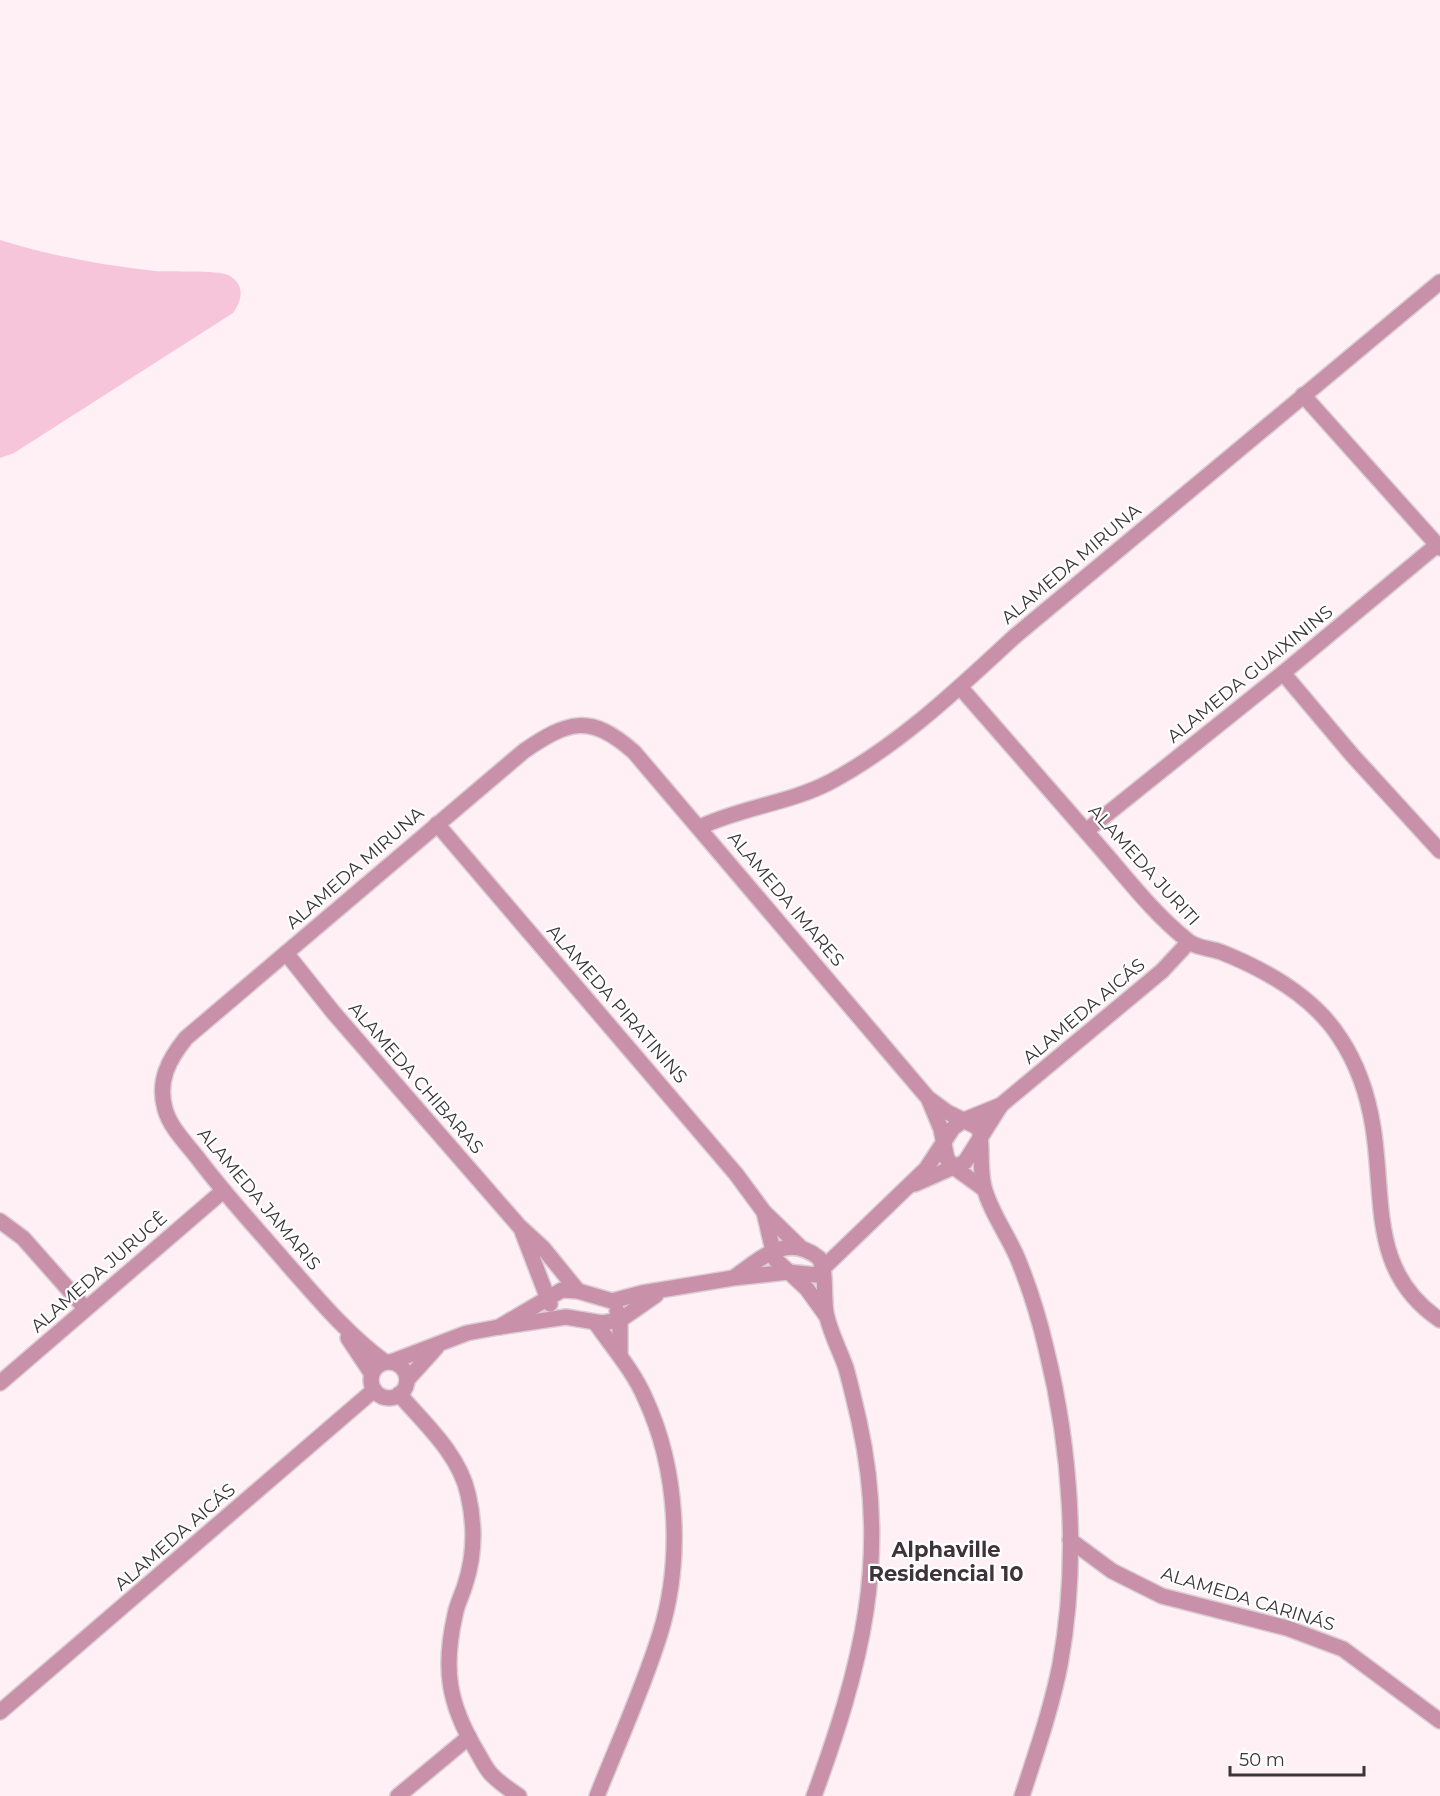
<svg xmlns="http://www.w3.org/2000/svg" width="1440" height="1796" viewBox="0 0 1440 1796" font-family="Montserrat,sans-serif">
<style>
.green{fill:#f6c5da}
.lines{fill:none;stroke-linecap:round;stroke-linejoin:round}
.street-casing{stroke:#dbced3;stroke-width:18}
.street{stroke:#c990a9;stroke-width:15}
.labels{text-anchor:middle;stroke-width:4.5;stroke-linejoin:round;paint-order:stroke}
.street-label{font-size:18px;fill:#3a3537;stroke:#fff}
.quarter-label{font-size:21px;font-weight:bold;fill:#3e3338;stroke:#fff}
</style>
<rect width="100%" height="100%" fill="#fef0f5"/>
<path class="green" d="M0,240C51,256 102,265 155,271C169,272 219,270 228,275C245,284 243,299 233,313L14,453L0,458Z"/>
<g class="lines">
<defs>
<g id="street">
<polyline points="1303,395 1440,548"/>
<polyline points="1283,673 1353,756 1440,851"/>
<path d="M960,687C1006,739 1051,792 1097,844C1126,877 1153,913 1187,940C1195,948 1210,948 1221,952C1266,970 1314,997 1340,1038C1358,1065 1368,1096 1373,1127C1385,1201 1369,1272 1440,1320"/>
<polyline points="437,824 736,1174 764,1212 801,1248"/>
<path d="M700,827C742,807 790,803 830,782C898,746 958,689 1014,637L1440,282"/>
<polyline points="1086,831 1283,673 1437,545"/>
<polyline points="286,953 333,1012 519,1226 543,1248 578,1291"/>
<polyline points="929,1100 941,1129 947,1159 955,1168 984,1189"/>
<polyline points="915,1184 965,1162 1001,1105"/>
<polyline points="764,1212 775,1259 807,1289 825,1314"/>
<polyline points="0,1221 23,1238 85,1308"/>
<polyline points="522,1231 550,1304"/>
<path d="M736,1276C762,1257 788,1233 819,1258C828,1274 822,1299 827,1317C831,1334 840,1351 846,1368C851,1386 855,1404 859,1421C890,1560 861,1667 814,1796"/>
<polyline points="617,1311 620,1320 620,1355"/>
<path d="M595,1322C612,1347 633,1370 645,1398C678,1469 683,1560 660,1634C643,1689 618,1743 597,1796"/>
<polyline points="499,1327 562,1290 578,1291 612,1301 642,1293 733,1278 788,1272 816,1275 926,1169 953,1128 964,1120 1001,1105 1162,971 1189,942"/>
<polyline points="348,1338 372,1374"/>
<path d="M385,1362C348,1335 319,1300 289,1266C259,1231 228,1198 200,1161C188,1145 170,1128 165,1109C157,1081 169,1059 186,1038L524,751C568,721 590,713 634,752L928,1098L947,1112L979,1128C983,1148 979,1167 984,1187C990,1211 1007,1234 1017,1257C1029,1286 1039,1318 1046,1348C1071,1449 1079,1562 1060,1665C1051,1710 1036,1753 1022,1796"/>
<polyline points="391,1362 467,1333 499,1327 566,1317 602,1323 620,1320 656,1295"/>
<circle cx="389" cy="1380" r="18"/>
<polyline points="407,1380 436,1348"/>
<polyline points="0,1383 223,1191"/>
<path d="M399,1394C425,1424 459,1454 468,1494C475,1524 475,1555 465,1585C462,1595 457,1604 455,1615C443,1668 448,1703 476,1750C481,1758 486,1770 493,1776C501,1784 510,1790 519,1796"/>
<polyline points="1070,1540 1112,1571 1162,1596 1287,1628 1343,1649 1440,1721"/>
<polyline points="0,1712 374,1390"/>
<polyline points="398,1796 469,1737"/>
</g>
</defs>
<use href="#street" class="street-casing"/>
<use href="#street" class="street"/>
</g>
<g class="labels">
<g class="street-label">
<text transform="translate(1071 564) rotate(-40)" y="6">ALAMEDA MIRUNA</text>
<text transform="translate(1250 674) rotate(-39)" y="6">ALAMEDA GUAIXININS</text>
<text transform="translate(1144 865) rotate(48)" y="6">ALAMEDA JURITI</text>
<text transform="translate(355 868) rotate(-41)" y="6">ALAMEDA MIRUNA</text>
<text transform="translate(786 899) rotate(50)" y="6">ALAMEDA IMARES</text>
<text transform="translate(617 1004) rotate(49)" y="6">ALAMEDA PIRATININS</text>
<text transform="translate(1084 1011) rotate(-40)" y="6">ALAMEDA AICÁS</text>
<text transform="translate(416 1078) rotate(49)" y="6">ALAMEDA CHIBARAS</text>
<text transform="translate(259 1199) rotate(50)" y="6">ALAMEDA JAMARIS</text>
<text transform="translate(99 1272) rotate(-41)" y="6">ALAMEDA JURUCÊ</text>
<text transform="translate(175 1537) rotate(-41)" y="6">ALAMEDA AICÁS</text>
<text transform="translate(1248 1599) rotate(17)" y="6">ALAMEDA CARINÁS</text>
</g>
<g class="quarter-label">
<text x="946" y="1557">Alphaville<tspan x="946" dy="24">Residencial 10</tspan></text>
</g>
</g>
<path d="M1230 1766v9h134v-9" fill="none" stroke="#3a3537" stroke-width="3"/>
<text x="1239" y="1766" font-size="18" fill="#3a3537" stroke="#ffffff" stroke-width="4.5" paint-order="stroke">50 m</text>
</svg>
